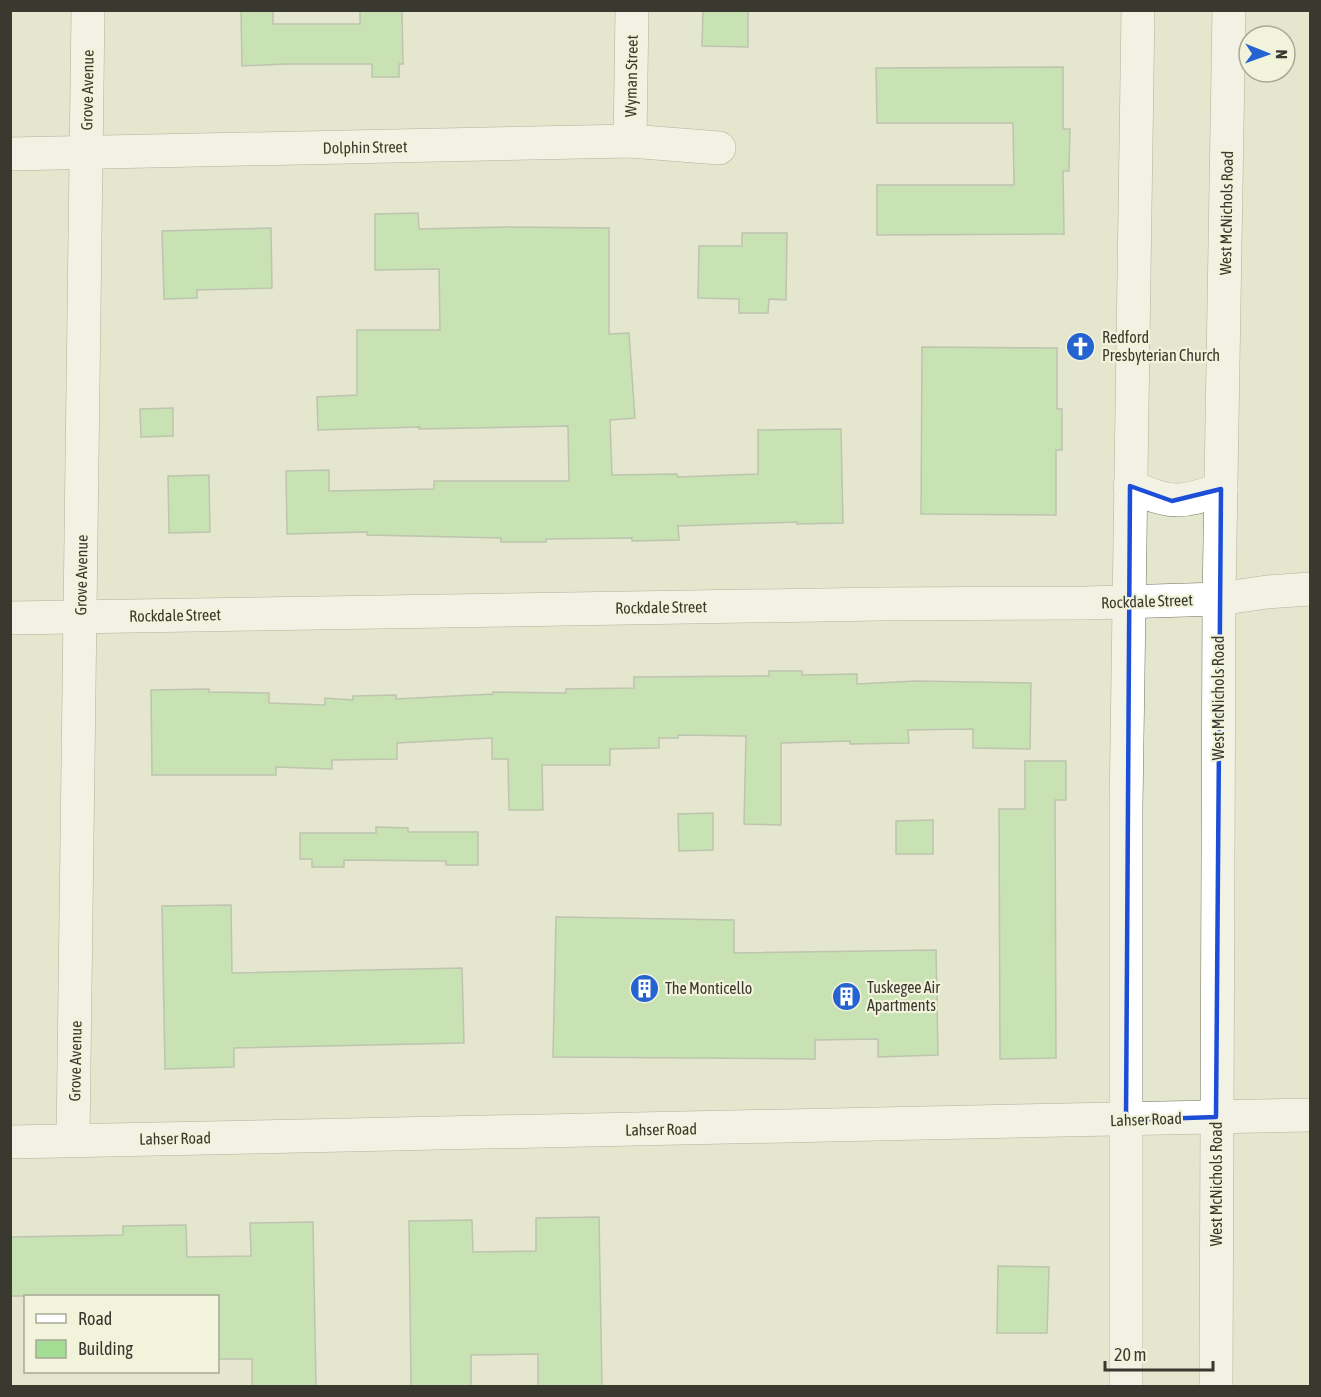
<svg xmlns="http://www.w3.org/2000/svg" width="1321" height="1397" viewBox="0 0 1321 1397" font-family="'Asap Condensed',sans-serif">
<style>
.building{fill:#a5dd94;stroke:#8d9b89;stroke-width:1.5}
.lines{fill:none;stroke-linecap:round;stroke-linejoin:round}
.street-casing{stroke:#74745f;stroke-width:34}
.secondary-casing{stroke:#74745f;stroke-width:34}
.street{stroke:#fff;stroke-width:33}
.secondary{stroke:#fff;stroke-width:33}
.marked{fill:none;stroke:#1d4ed8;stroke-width:4.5;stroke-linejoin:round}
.labels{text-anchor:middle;stroke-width:4.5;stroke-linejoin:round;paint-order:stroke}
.street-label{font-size:16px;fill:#393930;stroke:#f2f3db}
.poi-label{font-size:16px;fill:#393930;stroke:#f2f3db;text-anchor:start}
</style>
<rect width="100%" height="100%" fill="#e5e6ce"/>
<g class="building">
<polygon points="241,10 273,10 273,24 360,24 360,10 402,10 403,64 399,64 399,77 372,77 372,64 285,64 242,66"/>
<polygon points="703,10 748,10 748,47 702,46"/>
<polygon points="1063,67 1063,129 1070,129 1069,171 1063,171 1064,234 877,235 877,185 1014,185 1013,123 877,123 876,68"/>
<polygon points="418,213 419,229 506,227 609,228 609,334 629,333 635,418 610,420 612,475 677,474 678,477 758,474 758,430 841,429 843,523 797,524 797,522 678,526 679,540 632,541 632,538 546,539 546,542 501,542 501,538 367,535 367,532 287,534 286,471 329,470 329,491 434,489 434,481 569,481 568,426 419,429 420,427 318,430 317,397 357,395 357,330 440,330 439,269 375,270 375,214"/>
<polygon points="271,228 272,288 197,290 197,298 164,299 162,231"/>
<polygon points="742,233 787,233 786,300 769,299 768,313 739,313 739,299 698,298 699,246 742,246"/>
<polygon points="922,347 1057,348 1057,409 1062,409 1062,450 1056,450 1056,515 921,514"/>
<polygon points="173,408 173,436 141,437 140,409"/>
<polygon points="209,475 210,532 169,533 168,476"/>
<polygon points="769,671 802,671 802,675 857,674 857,684 915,681 1031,683 1030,749 973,748 973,729 908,730 909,743 850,744 850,741 781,743 781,825 744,824 746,736 678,735 678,738 659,738 659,748 610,749 610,765 542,765 543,810 509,810 508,759 492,759 492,738 397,743 397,759 332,760 332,769 276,767 276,775 152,775 151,690 209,689 209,692 269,693 269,703 325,705 325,698 353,700 353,696 396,695 396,699 493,694 493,692 566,693 566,689 634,688 634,677 769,676"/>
<polygon points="1025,761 1066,761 1066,800 1055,800 1056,1058 1000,1059 999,809 1025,809"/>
<polygon points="713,813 713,850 679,851 678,814"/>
<polygon points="933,820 933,854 896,854 896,821"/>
<polygon points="376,827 408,828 408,832 478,832 478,865 446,865 446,861 344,860 344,867 312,867 312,859 300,859 300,833 376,833"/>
<polygon points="231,905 232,973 462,968 464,1043 234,1048 234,1067 165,1069 162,906"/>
<polygon points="556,917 734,920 734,953 936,950 938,1055 878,1057 878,1039 815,1040 815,1059 553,1057"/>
<polygon points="599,1217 602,1386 538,1386 538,1354 471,1355 471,1386 411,1386 409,1221 472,1220 473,1252 536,1251 536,1218"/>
<polygon points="313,1222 316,1386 252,1386 252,1359 218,1359 218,1296 10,1296 10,1237 123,1235 123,1226 186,1225 187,1257 251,1256 250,1223"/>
<polygon points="998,1266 1049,1267 1047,1333 997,1333"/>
</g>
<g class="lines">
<defs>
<g id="street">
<polyline points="630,141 632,10"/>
<polyline points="10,154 630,141 719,148"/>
<polyline points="10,618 880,604 1088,603 1219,599 1267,592 1310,589"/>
<polyline points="73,1140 88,10"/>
</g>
<g id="secondary">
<path d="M1130,486C1168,504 1182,504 1221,489"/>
<polyline points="10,1142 1310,1115"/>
<polyline points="1126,1386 1126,807 1138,10"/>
<polyline points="1216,1386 1219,599 1229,10"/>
</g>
</defs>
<use href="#street" class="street-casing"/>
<use href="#secondary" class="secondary-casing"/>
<use href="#street" class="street"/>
<use href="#secondary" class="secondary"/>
</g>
<path d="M0 0H1321V1397H0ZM1130,486L1172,501L1221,489L1216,1117L1126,1120Z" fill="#e5e6ce" fill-opacity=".55" fill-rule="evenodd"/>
<path class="marked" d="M1130,486L1172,501L1221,489L1216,1117L1126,1120Z"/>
<defs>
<symbol id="church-disc" viewBox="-11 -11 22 22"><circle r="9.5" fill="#2563d0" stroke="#f2f3db"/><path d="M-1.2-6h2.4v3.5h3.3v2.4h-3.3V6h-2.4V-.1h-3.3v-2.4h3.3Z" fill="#fff"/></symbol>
<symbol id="building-disc" viewBox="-11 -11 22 22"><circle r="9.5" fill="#2563d0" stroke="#f2f3db"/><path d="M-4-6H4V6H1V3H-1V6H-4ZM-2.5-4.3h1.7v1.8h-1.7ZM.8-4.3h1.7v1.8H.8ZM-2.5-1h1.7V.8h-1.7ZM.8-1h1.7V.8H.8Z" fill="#fff"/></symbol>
</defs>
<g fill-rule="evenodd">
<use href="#church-disc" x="1064" y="330" width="33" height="33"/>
<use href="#building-disc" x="628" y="972" width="33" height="33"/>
<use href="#building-disc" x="830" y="980" width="33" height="33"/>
</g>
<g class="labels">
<g class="street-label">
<text transform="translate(631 76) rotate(-89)" y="6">Wyman Street</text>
<text transform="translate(87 90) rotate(-89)" y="6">Grove Avenue</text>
<text transform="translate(365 147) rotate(-1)" y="6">Dolphin Street</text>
<text transform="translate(1226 213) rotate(-89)" y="6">West McNichols Road</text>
<text transform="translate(81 575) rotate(-89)" y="6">Grove Avenue</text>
<text transform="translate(1147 601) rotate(-2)" y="6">Rockdale Street</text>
<text transform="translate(661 607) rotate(-1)" y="6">Rockdale Street</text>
<text transform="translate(175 615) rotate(-1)" y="6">Rockdale Street</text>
<text transform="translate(1218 698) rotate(-90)" y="6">West McNichols Road</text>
<text transform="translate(75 1061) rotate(-89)" y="6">Grove Avenue</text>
<text transform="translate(1146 1119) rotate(-2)" y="6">Lahser Road</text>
<text transform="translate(661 1129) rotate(-1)" y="6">Lahser Road</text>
<text transform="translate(175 1138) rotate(-1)" y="6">Lahser Road</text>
<text transform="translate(1216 1184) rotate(-90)" y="6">West McNichols Road</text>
</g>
<g class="poi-label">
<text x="1102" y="343">Redford<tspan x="1102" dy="18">Presbyterian Church</tspan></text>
<text x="867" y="993">Tuskegee Air<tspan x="867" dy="18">Apartments</tspan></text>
<text x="665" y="994">The Monticello</text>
</g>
</g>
<rect width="1321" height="1397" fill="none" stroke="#393930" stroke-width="24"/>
<rect x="24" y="1295" width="195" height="78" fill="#f2f3db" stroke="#a8a997" stroke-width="1.5"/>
<rect x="36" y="1314" width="30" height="9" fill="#ffffff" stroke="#a8a997" stroke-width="1.5"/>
<text x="78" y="1325" font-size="18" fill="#393930">Road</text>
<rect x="36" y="1340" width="30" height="18" fill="#a5dd94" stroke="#a8a997" stroke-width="1.5"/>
<text x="78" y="1355" font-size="18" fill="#393930">Building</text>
<g transform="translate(1267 54) rotate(91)"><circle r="28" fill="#f2f3db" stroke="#a8a997" stroke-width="1.5"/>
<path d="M0-4.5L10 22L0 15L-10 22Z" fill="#2563d0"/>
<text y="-9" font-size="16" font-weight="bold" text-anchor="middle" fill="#393930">N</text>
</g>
<path d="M1105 1361v9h108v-9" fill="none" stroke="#393930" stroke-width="3"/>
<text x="1114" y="1361" font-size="18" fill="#393930" stroke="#f2f3db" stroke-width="4.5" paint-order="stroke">20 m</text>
</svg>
